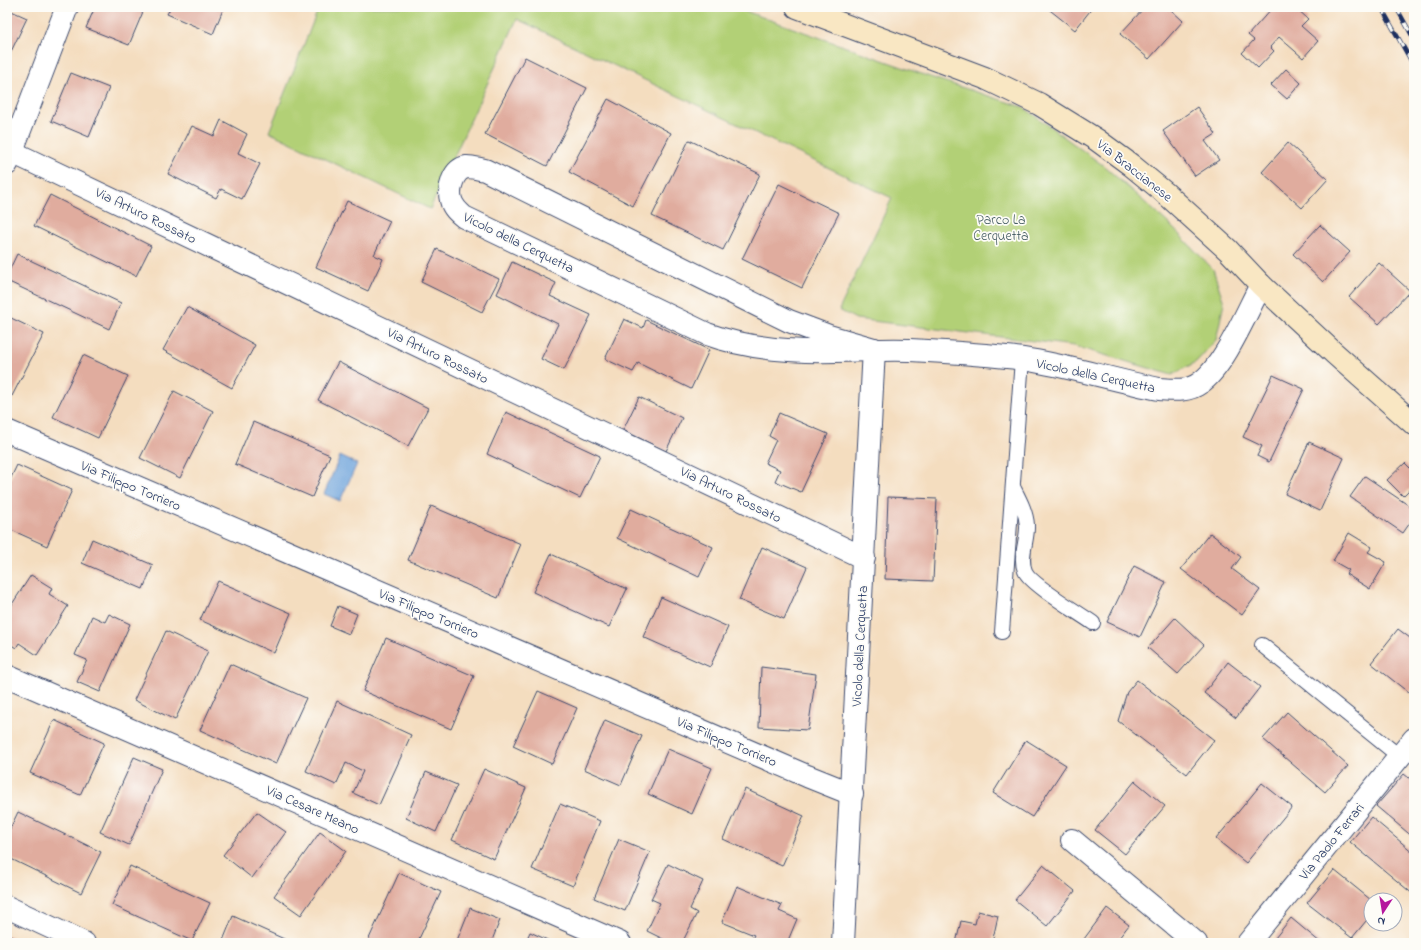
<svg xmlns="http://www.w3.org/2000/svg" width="1421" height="950" viewBox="0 0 1421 950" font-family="'Indie Flower',sans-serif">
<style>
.green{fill:#b2d076;stroke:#66806a}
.water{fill:#70a4dc;stroke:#466a9d}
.building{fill:#e0ac9e}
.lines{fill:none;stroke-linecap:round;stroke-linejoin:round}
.lane-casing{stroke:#3c496d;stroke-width:16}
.street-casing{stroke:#3c496d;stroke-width:24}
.secondary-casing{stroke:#3c496d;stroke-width:24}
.lane{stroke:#fff;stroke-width:14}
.street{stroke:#fff;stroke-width:22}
.secondary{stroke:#f9e7c3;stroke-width:22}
.rail-casing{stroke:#1b2f5e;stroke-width:4.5}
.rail{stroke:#fdfcf7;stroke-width:3;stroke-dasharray:9;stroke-linecap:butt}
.labels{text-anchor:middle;stroke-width:3.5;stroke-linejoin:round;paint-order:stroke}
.street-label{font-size:14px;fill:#1b2f5e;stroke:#fdfcf7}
.park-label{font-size:14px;fill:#485f65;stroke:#fdfcf7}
</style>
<rect width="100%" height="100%" fill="#fdfcf7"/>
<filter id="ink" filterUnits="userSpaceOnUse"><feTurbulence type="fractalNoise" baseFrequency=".025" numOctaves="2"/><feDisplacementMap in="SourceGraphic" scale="8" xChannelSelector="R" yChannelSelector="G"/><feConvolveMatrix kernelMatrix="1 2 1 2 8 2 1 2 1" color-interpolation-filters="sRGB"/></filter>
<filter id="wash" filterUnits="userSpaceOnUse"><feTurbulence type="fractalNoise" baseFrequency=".012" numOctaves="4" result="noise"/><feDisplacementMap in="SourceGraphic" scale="16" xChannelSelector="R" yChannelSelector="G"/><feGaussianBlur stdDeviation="0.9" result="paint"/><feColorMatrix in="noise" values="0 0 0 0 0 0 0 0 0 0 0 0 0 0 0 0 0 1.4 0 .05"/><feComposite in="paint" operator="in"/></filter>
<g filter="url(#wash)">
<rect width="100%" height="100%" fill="#f4ddbf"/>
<polygon class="green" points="319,7 734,7 930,77 1023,107 1104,166 1168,223 1213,269 1224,303 1216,340 1196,362 1172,375 1074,346 856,319 839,310 892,198 517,19 430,209 269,132"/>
<polygon class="water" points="340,456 357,464 340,501 324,494"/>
<g id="blocks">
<g class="building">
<polygon points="95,7 145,7 129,45 86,28"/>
<polygon points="171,7 224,7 213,34 167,14"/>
<polygon points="1046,7 1093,7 1075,30"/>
<polygon points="1145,7 1168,7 1183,21 1149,59 1120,34"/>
<polygon points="1273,7 1295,7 1308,19 1301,26 1318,41 1303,58 1279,37 1270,47 1274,51 1258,68 1242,53 1254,40 1248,35"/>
<polygon points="7,9 27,18 7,60"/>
<polygon points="525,57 587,88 547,166 485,134"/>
<polygon points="1286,69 1301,83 1287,99 1271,85"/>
<polygon points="71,73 109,88 89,137 51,121"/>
<polygon points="608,99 671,133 633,206 569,172"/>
<polygon points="1197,107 1216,134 1205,141 1219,160 1195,176 1163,131"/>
<polygon points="221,120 247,134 238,153 260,164 242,199 221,189 216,198 168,174 192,126 214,136"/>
<polygon points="689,140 760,174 723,250 652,216"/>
<polygon points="1288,143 1328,179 1302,208 1262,172"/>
<polygon points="779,184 839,213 802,288 742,259"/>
<polygon points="50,195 151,246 136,276 34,226"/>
<polygon points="347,201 390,221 374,255 383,259 368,291 316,267"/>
<polygon points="1320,225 1350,252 1323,282 1293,254"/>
<polygon points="437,249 499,279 482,312 421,282"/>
<polygon points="17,254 121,303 109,329 7,281 7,275"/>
<polygon points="512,262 556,283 550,296 591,315 564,370 541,359 558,324 497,294"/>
<polygon points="1379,263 1410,291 1379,324 1349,297"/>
<polygon points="187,307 255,345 232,388 163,350"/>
<polygon points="7,316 44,334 12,396 7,394"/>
<polygon points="624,319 643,328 646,320 709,350 691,389 638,363 633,372 605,359"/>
<polygon points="83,355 128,376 98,438 53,417"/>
<polygon points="338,362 428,408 408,446 318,400"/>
<polygon points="1273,375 1304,389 1269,462 1257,456 1262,446 1243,437"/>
<polygon points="174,391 213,411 180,478 140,458"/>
<polygon points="639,397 682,418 666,451 623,430"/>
<polygon points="506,412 600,456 580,498 487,454"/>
<polygon points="779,413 828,434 801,492 775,481 780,470 765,463 776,440 769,436"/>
<polygon points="253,422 330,455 312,497 235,464"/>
<polygon points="1309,442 1344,458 1320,511 1285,494"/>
<polygon points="1405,463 1414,472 1414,485 1403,496 1387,480"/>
<polygon points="17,465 72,490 47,546 7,528 7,486"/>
<polygon points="1365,476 1414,509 1414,517 1403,533 1350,497"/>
<polygon points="888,497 937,499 933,581 885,579"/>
<polygon points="431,506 521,544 498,598 408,560"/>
<polygon points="631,509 713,547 699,577 617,538"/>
<polygon points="1210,533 1241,557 1232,569 1260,590 1242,615 1181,569"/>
<polygon points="1349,533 1372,547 1368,552 1386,562 1370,589 1346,574 1349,570 1333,561"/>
<polygon points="92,539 153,565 143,589 82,563"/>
<polygon points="762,547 807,567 784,619 739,600"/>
<polygon points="551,554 627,589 609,627 533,592"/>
<polygon points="1134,566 1166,582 1140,637 1107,622"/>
<polygon points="31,575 52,588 49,594 68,606 37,655 19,643 16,648 7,642 7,612"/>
<polygon points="218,581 291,613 274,653 200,620"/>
<polygon points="661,597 728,627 710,667 643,637"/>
<polygon points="338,606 357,614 349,634 330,626"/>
<polygon points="109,614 130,624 100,692 77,682 87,660 75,655 92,616 105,622"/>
<polygon points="1175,618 1204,645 1178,674 1148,648"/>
<polygon points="1398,629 1414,641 1414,687 1409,693 1371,663"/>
<polygon points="166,631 208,651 175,720 134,700"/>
<polygon points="386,638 474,676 451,729 363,691"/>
<polygon points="1228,662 1260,687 1236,718 1204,693"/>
<polygon points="230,664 306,698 276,764 200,730"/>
<polygon points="761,667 816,674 808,730 759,727"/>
<polygon points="1137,680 1214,740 1187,774 1118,721 1127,692"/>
<polygon points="538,691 577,708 552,764 513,746"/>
<polygon points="337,701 411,735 379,805 353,793 363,771 346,763 336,785 306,771"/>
<polygon points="1287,712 1348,766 1325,792 1263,739"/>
<polygon points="54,720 104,743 80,795 30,773"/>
<polygon points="605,720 642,736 621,785 584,769"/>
<polygon points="1026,740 1066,765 1032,817 993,793"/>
<polygon points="668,749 712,768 692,814 648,794"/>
<polygon points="134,757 162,769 129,845 100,832"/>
<polygon points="484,769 526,788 494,859 452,840"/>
<polygon points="426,772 457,785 436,832 406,818"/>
<polygon points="1404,774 1414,782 1414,838 1376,806"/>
<polygon points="1135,781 1165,806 1125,854 1095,830"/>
<polygon points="1262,783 1292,807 1246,863 1216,839"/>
<polygon points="745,789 804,816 782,866 723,839"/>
<polygon points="560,804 600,821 573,886 532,869"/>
<polygon points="18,812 101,852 81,893 7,857 7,835"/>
<polygon points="257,812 286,832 252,878 223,855"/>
<polygon points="1371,817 1414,853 1414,895 1350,842"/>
<polygon points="320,832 346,851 301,915 274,896"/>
<polygon points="619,839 650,852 625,911 594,898"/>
<polygon points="668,864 703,881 690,909 697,913 682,943 671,943 647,931 660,903 651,899"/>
<polygon points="1043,865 1075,891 1047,926 1015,900"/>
<polygon points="130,866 210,903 192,941 112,905"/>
<polygon points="1334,870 1371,900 1371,915 1352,938 1307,903"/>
<polygon points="399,873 441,892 417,943 371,943 368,941"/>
<polygon points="737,886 782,905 779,911 797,919 787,943 750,943 754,935 722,922"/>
<polygon points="470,908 500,920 491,943 456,943"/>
<polygon points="1107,908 1129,925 1115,943 1081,943"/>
<polygon points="978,911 998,916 992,943 956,943 961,921 975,924"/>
<polygon points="233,916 293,943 222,943"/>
<polygon points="1291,918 1321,943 1280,943 1275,938"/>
<polygon points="530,932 554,943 525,943"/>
<polygon points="7,935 15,938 13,943 7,943"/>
</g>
</g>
</g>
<g filter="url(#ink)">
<use href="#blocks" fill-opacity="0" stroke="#3c496d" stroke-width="1"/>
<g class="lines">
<defs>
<g id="lane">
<path d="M1013,487C1019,499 1026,511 1027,525C1028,539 1019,557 1025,571C1030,584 1079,613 1093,623"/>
<polyline points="1002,632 1022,359"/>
<polyline points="1262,645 1400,757"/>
</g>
<g id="street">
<polyline points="12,152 864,558"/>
<polyline points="7,164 67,7"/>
<path d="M874,349L829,336L789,321L485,170C479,169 473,167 467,167C453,169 448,189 451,200C453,208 458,212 464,217L707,334C748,349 792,352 835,351C860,351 884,349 908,350C946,352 985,354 1023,359C1069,366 1113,380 1159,389C1173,390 1188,392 1200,383C1224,367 1247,311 1261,285"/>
<polyline points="7,431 807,776 852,794"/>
<polyline points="7,676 620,943"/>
<polyline points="1072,840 1196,943"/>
<polyline points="7,907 84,943"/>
<polyline points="843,943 874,349"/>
<polyline points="1248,943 1414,739"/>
</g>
<polyline id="secondary" points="797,7 985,78 1039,104 1097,140 1131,165 1164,192 1228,250 1261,285 1334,353 1414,424"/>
</defs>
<use href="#lane" class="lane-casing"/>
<use href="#street" class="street-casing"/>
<use href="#secondary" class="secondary-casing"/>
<use href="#lane" class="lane"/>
<use href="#street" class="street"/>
<use href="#secondary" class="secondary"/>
<defs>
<g id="rail">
<polyline points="1381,7 1414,66"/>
<polyline points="1396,7 1414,39"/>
</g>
</defs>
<use href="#rail" class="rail-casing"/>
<use href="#rail" class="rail"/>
</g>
</g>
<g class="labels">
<g class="street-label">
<text transform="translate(1135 170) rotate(38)" y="5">Via Braccianese</text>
<text transform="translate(146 215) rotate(26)" y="5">Via Arturo Rossato</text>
<text transform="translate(519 242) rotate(26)" y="5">Vicolo della Cerquetta</text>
<text transform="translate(438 355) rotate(26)" y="5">Via Arturo Rossato</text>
<text transform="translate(1096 375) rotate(12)" y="5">Vicolo della Cerquetta</text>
<text transform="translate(131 485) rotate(23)" y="5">Via Filippo Torriero</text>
<text transform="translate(731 494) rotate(26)" y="5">Via Arturo Rossato</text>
<text transform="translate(429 613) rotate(23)" y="5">Via Filippo Torriero</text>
<text transform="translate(859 646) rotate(-87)" y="5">Vicolo della Cerquetta</text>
<text transform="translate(727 741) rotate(23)" y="5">Via Filippo Torriero</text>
<text transform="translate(313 809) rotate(24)" y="5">Via Cesare Meano</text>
<text transform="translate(1331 841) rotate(-51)" y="5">Via Paolo Ferrari</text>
</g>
<g class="park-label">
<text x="1001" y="224">Parco La<tspan x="1001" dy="16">Cerquetta</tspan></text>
</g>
</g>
<rect width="1421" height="950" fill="none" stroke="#fdfcf7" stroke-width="24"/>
<g transform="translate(1383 912) rotate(192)"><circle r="19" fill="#fdfcf7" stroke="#a3aaba"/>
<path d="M0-3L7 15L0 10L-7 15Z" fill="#b5179e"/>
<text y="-6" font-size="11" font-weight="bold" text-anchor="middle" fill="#1b2f5e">N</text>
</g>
</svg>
